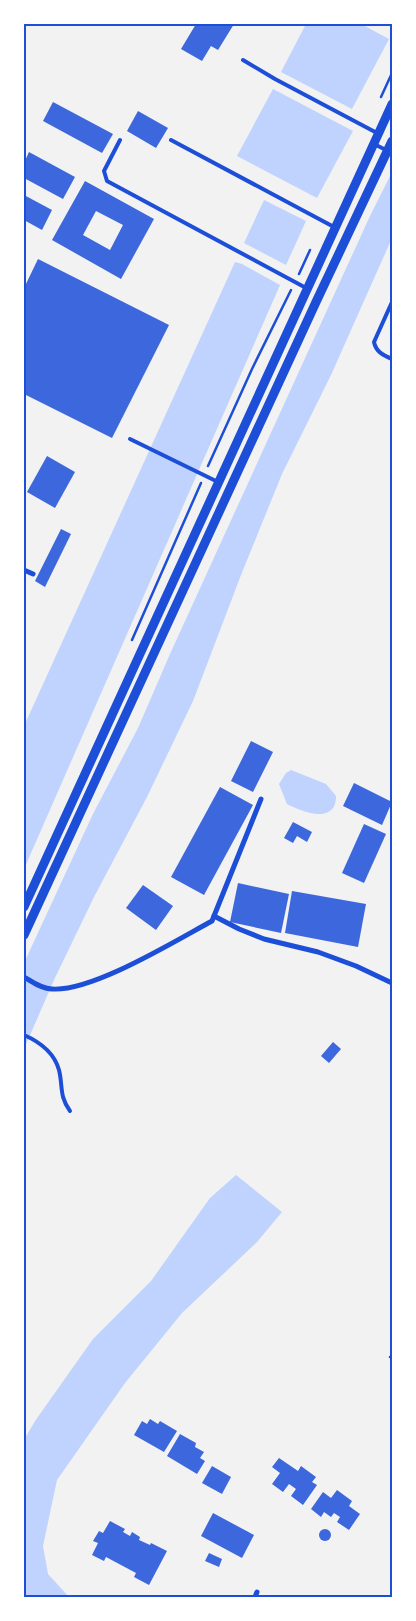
<svg xmlns="http://www.w3.org/2000/svg" width="416" height="1621" viewBox="0 0 416 1621" font-family="Ubuntu,sans-serif">
<style>
.water{fill:#bfd3fe}
.building{fill:#3d67dc;fill-rule:evenodd}
.lines{fill:none;stroke-linecap:round;stroke-linejoin:round}
.path{stroke:#1d4ed8;stroke-width:2.5}
.service{stroke:#1d4ed8;stroke-width:4}
.minor{stroke:#1d4ed8;stroke-width:5}
.tertiary{stroke:#1d4ed8;stroke-width:9}
.neatline{fill:none;stroke:#1d4ed8;stroke-width:2}
</style>
<rect width="100%" height="100%" fill="#f2f2f2"/>
<g class="water">
<polygon points="306,24 361,24 389,39 352,109 281,72"/>
<polygon points="273,89 353,131 317,198 237,156"/>
<polygon points="392,172 392,238 331,375 282,474 241,575 193,701 147,797 94,897 54,980 24,1049 24,963 93,814 138,728 170,654 370,216"/>
<polygon points="264,200 306,221 286,265 244,243"/>
<polygon points="235,262 242,264 280,285 24,869 24,726"/>
<path d="M291,770L326,784L336,796C336,825 302,812 287,804L279,784L286,773Z"/>
<polygon points="236,1175 282,1212 257,1242 182,1313 125,1383 57,1480 43,1546 48,1574 69,1597 24,1597 24,1440 35,1421 93,1339 151,1281 210,1198"/>
</g>
<g class="building">
<polygon points="196,24 234,24 218,50 211,46 202,61 181,49"/>
<polygon points="53,102 113,134 102,153 43,121"/>
<polygon points="138,111 168,128 156,148 127,131"/>
<polygon points="29,152 75,177 63,199 24,178 24,163"/>
<path d="M85,181L154,219L121,279L52,240ZM96,211L123,225L110,250L83,235Z"/>
<polygon points="24,195 52,210 42,230 24,220"/>
<polygon points="38,259 169,325 112,438 24,394 24,288"/>
<polygon points="47,456 75,472 55,508 27,492"/>
<polygon points="61,529 71,534 45,587 35,581"/>
<polygon points="251,741 273,752 253,792 231,781"/>
<polygon points="354,783 392,802 382,825 343,806"/>
<polygon points="220,787 253,805 204,895 171,877"/>
<polygon points="293,822 312,832 307,842 297,836 293,843 284,838"/>
<polygon points="364,824 386,834 364,883 342,873"/>
<polygon points="238,883 289,894 281,933 230,922"/>
<polygon points="143,885 173,906 156,930 126,908"/>
<polygon points="292,891 366,904 358,947 285,933"/>
<polygon points="333,1042 341,1049 329,1063 321,1056"/>
<polygon points="150,1419 158,1424 160,1421 177,1431 164,1452 134,1435 142,1421 147,1424"/>
<polygon points="180,1434 196,1443 195,1447 204,1452 200,1458 205,1461 197,1474 167,1456"/>
<polygon points="279,1458 298,1471 301,1466 316,1477 312,1482 317,1485 303,1505 291,1496 296,1489 289,1484 283,1492 272,1484 280,1473 272,1467"/>
<polygon points="212,1466 231,1477 222,1494 202,1483"/>
<polygon points="337,1490 352,1501 349,1506 360,1514 349,1530 337,1522 340,1517 334,1513 331,1517 324,1512 321,1517 311,1509 323,1492 331,1498"/>
<polygon points="213,1513 254,1535 242,1558 201,1536"/>
<polygon points="110,1521 125,1529 123,1532 130,1536 132,1532 140,1537 139,1540 150,1545 151,1543 167,1551 149,1585 134,1577 136,1573 106,1557 104,1561 92,1555 98,1543 93,1541 99,1531 103,1533"/>
<circle cx="325" cy="1535" r="6"/>
<polygon points="209,1553 222,1559 219,1567 205,1561"/>
</g>
<g class="lines">
<g class="path">
<polyline points="381,97 392,73"/>
<polyline points="299,274 310,250"/>
<polyline points="208,466 252,369 291,290"/>
<polyline points="132,640 201,483"/>
<polyline points="390,1357 392,1357"/>
</g>
<g class="service">
<polyline points="391,24 392,24"/>
<polyline points="243,60 275,79 377,133"/>
<polyline points="120,140 104,171 107,181 308,289"/>
<polyline points="171,140 334,227"/>
<polyline points="374,144 392,153"/>
<path d="M392,302L374,342C376,352 383,355 392,359"/>
<polyline points="130,439 218,482"/>
<path d="M24,1035C40,1042 54,1052 59,1070C63,1086 59,1096 70,1111"/>
</g>
<g class="minor">
<polyline points="24,570 33,574"/>
<polyline points="214,916 239,929 264,939 318,952 356,966 392,983"/>
<path d="M24,977C32,982 42,989 52,989C92,992 175,941 212,921L261,799"/>
<polyline points="255,1597 257,1592"/>
</g>
<g class="tertiary">
<polyline points="24,907 392,104"/>
<polyline points="24,935 316,302 392,141"/>
</g>
</g>
<rect width="416" height="1621" fill="none" stroke="#ffffff" stroke-width="50"/>
<rect x="25" y="25" width="366" height="1571" class="neatline"/>
</svg>
